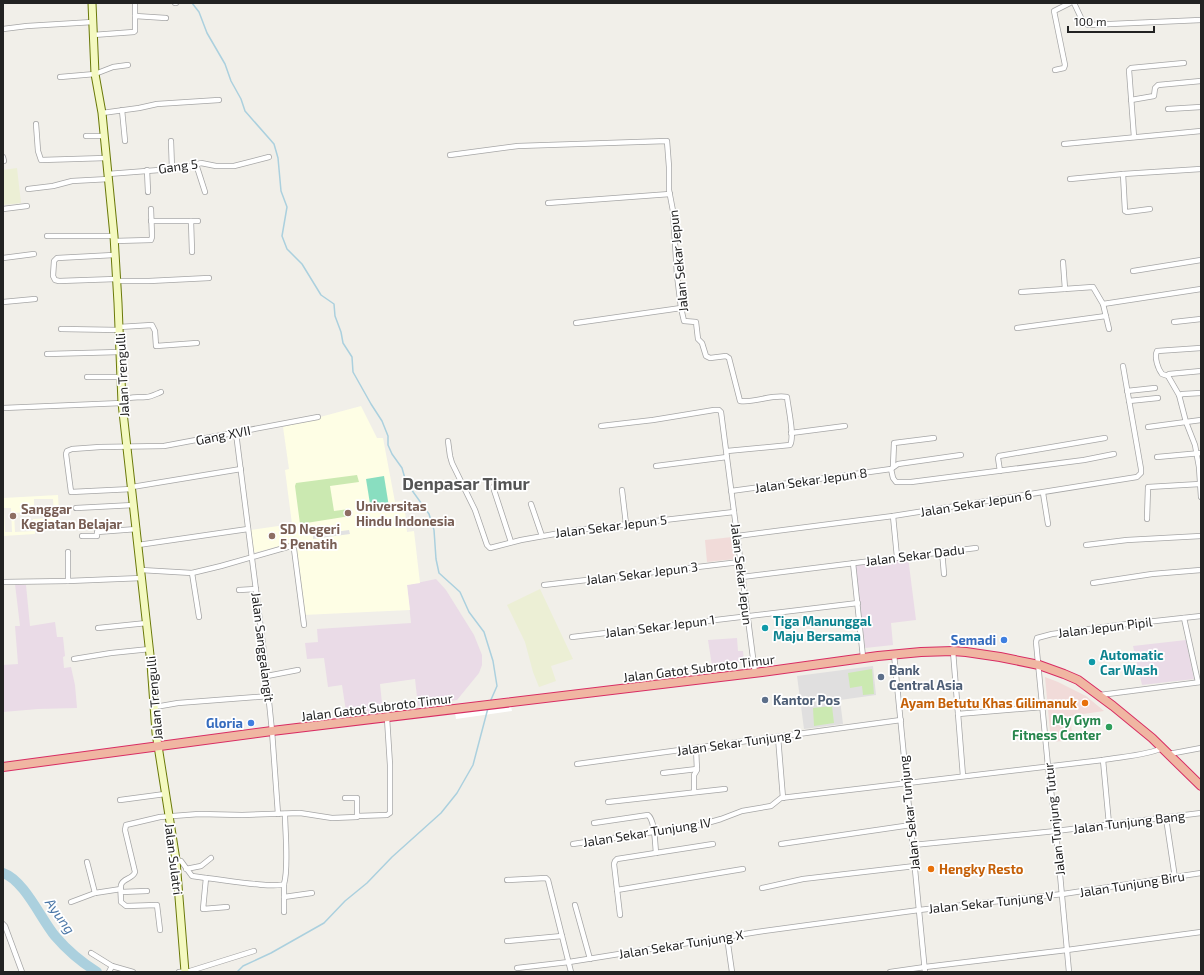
<svg xmlns="http://www.w3.org/2000/svg" width="1204" height="975" viewBox="0 0 1204 975" font-family="'Exo 2',sans-serif">
<style>
.residential{fill:#e0dfdf}
.commercial{fill:#f1dbd9}
.industrial{fill:#eadbe7}
.education{fill:#fefee5;fill-rule:evenodd}
.farmland{fill:#ecefd5}
.grass{fill:#cbe9b1}
.pitch{fill:#89dec0}
.parking{fill:#e2e2e2}
.pier{fill:#fff}
.lines{fill:none;stroke-linecap:round;stroke-linejoin:round}
.stream{stroke:#abd0de;stroke-width:1.5}
.river{stroke:#abd0de;stroke-width:10}
.minor-casing{stroke:#a6a6a6;stroke-width:6}
.secondary-casing{stroke:#6a7908;stroke-width:9}
.trunk-casing{stroke:#d82d63;stroke-width:10}
.minor{stroke:#fff;stroke-width:4.5}
.secondary{stroke:#f4f9c0;stroke-width:7}
.trunk{stroke:#f0b6a2;stroke-width:8}
.education-dot{fill:#8d6e63;stroke:#fff;stroke-width:1.5}
.culture-dot{fill:#0f9aa8;stroke:#fff;stroke-width:1.5}
.shop-dot{fill:#3f7fe0;stroke:#fff;stroke-width:1.5}
.service-dot{fill:#5c6f8a;stroke:#fff;stroke-width:1.5}
.food-dot{fill:#e8710a;stroke:#fff;stroke-width:1.5}
.leisure-dot{fill:#2e9e5b;stroke:#fff;stroke-width:1.5}
.labels{text-anchor:middle;stroke-width:3.5;stroke-linejoin:round;paint-order:stroke}
.street-label{font-size:13px;fill:#222;stroke:#fff}
.education-label{font-size:13px;font-weight:bold;fill:#785e54;stroke:#fff;text-anchor:start}
.culture-label{font-size:13px;font-weight:bold;fill:#0d838f;stroke:#fff;text-anchor:start}
.shop-label{font-size:13px;font-weight:bold;fill:#366cbe;stroke:#fff;text-anchor:end}
.service-label{font-size:13px;font-weight:bold;fill:#4e5e75;stroke:#fff;text-anchor:start}
.food-label{font-size:13px;font-weight:bold;fill:#c56008;stroke:#fff;text-anchor:end}
.leisure-label{font-size:13px;font-weight:bold;fill:#27864d;stroke:#fff;text-anchor:end}
.water-label{font-size:14px;font-style:italic;fill:#4c78a8;stroke:#fff}
.district-label{font-size:17px;font-weight:bold;fill:#555;stroke:#fff}
</style>
<rect width="100%" height="100%" fill="#f1efe9"/>
<polygon class="residential" points="873,666 876,695 840,700 843,724 804,729 797,676"/>
<g class="commercial">
<polygon points="732,537 735,559 707,562 705,540"/>
<polygon points="1045,677 1058,682 1086,696 1104,711 1070,716 1073,740 1051,742"/>
</g>
<g class="industrial">
<polygon points="908,557 916,620 891,623 893,645 865,648 855,565"/>
<polygon points="436,579 446,590 474,635 482,655 482,665 479,673 457,700 418,706 415,679 380,684 383,713 347,718 342,685 328,687 324,658 307,659 305,643 318,642 317,629 411,623 407,585"/>
<polygon points="15,584 26,585 30,626 55,622 57,637 63,637 65,656 63,657 64,668 71,667 75,685 77,708 38,709 3,712 3,665 18,664 15,626 20,626"/>
<polygon points="737,638 738,651 743,651 744,662 712,666 708,640"/>
<polygon points="1186,640 1194,679 1142,685 1133,646"/>
</g>
<g class="education">
<polygon points="361,406 377,438 383,438 395,502 404,501 407,532 414,531 420,583 407,585 410,610 303,615 295,542 253,553 250,530 292,524 285,470 289,469 283,427"/>
<path d="M58,495L59,514L56,515L57,526L35,527V534L3,536V498ZM34,499H53L54,518L33,519V531L15,532L14,513L34,512ZM4,508H11L12,532H5Z"/>
</g>
<g class="farmland">
<polygon points="17,168 21,203 3,205 3,170"/>
<polygon points="540,589 573,659 551,666 556,681 539,687 533,672 525,642 507,605"/>
</g>
<g class="grass">
<polygon points="357,475 359,482 330,486 334,511 349,509 350,516 300,524 295,486 296,483"/>
<polygon points="872,669 874,694 863,695 862,686 850,688 848,673"/>
<polygon points="832,706 834,723 814,726 813,708"/>
</g>
<polygon class="pitch" points="384,476 389,507 371,510 366,479"/>
<polygon class="parking" points="349,530 350,534 313,539 313,535"/>
<polygon class="pier" points="509,697 512,711 456,719 454,705"/>
<g class="lines">
<g class="stream">
<polyline points="192,3 199,12 207,33 225,64 231,81 241,99 245,111 274,144 278,158 281,191 287,207 282,236 287,249 302,264 321,295 334,304 335,316 341,332 343,343 352,357 353,372 371,404 382,421 388,436 388,445 392,454 402,468 406,482 429,514 434,530 436,559 439,573 460,592 469,612 484,632 493,661 497,686 490,702"/>
<polyline points="237,972 243,966 271,953 324,923 345,901 367,883 392,857 441,813 457,793 473,765 488,708"/>
</g>
<path class="river" d="M3,873C24,880 41,919 55,936C67,950 81,962 97,972"/>
<defs>
<g id="minor">
<polyline points="175,3 176,3"/>
<polyline points="1074,3 1083,22 1088,25 1201,20"/>
<polyline points="135,16 166,18"/>
<polyline points="3,29 27,26 93,22"/>
<polyline points="93,35 134,32 135,31 135,3"/>
<polyline points="1055,70 1064,68 1065,65 1054,11 1070,3"/>
<polyline points="60,77 95,74 113,67 128,65"/>
<polyline points="1131,100 1154,96 1155,88 1158,85 1201,81"/>
<polyline points="1168,109 1201,107"/>
<polyline points="122,110 125,141"/>
<polyline points="102,113 139,108 157,104 219,100"/>
<polyline points="36,124 38,151 41,160 106,158"/>
<polyline points="86,136 104,136"/>
<polyline points="1134,137 1129,70 1131,68 1184,63"/>
<polyline points="171,141 172,169"/>
<polyline points="1064,144 1201,131"/>
<path d="M450,155L518,146L667,141L669,167V190L673,211L677,275L681,308L684,321L696,322L698,339L702,343L706,356L710,358L726,356L729,358L740,401C755,403 772,394 787,397C788,407 795,437 790,445L727,451"/>
<polyline points="3,157 4,161"/>
<polyline points="196,164 205,192"/>
<polyline points="147,170 148,192"/>
<polyline points="108,174 185,168 201,163 216,166 234,166 269,157"/>
<polyline points="1123,174 1125,211 1127,212 1150,209"/>
<polyline points="1070,179 1123,174 1201,169"/>
<polyline points="28,189 53,186 72,181 109,179"/>
<polyline points="548,203 670,194"/>
<polyline points="3,209 27,206"/>
<polyline points="151,221 198,221"/>
<polyline points="191,221 192,252"/>
<polyline points="47,236 114,236"/>
<polyline points="114,241 151,240 152,237 151,209"/>
<polyline points="114,255 57,258 54,261 53,276 55,280 59,281 116,279"/>
<polyline points="3,258 34,254"/>
<polyline points="1063,262 1065,289"/>
<polyline points="1133,271 1201,260"/>
<polyline points="116,281 149,281 209,278"/>
<polyline points="1021,292 1093,287 1103,304 1109,329"/>
<polyline points="3,302 35,299"/>
<polyline points="1103,304 1201,289"/>
<polyline points="1174,322 1201,319"/>
<polyline points="576,323 681,308"/>
<polyline points="119,327 152,325 155,331 156,346 197,343"/>
<polyline points="1017,328 1106,316"/>
<polyline points="61,329 119,330"/>
<path d="M1201,348L1157,351C1154,357 1158,369 1162,374L1168,376L1169,374L1201,371"/>
<polyline points="47,354 120,352"/>
<polyline points="1168,376 1179,395 1186,422 1195,445 1199,467 1201,497"/>
<polyline points="87,377 121,377"/>
<polyline points="1127,391 1155,388"/>
<polyline points="1179,395 1183,394 1201,393"/>
<polyline points="1129,401 1158,398"/>
<path d="M3,408L122,403C130,395 135,398 146,397C151,397 156,394 161,392"/>
<polyline points="601,426 653,420 714,410 719,410 721,412 755,673"/>
<polyline points="1148,427 1201,420"/>
<polyline points="236,433 264,653 272,731 278,814"/>
<polyline points="791,433 845,426"/>
<polyline points="448,441 450,456 452,463 475,510 487,545 490,548 521,540 577,530 734,512"/>
<polyline points="1157,457 1201,453"/>
<polyline points="656,466 727,457"/>
<polyline points="893,466 894,443 934,438"/>
<polyline points="891,469 893,478 896,482 911,482 1084,460 1114,454"/>
<polyline points="1000,471 998,458 999,456 1105,438"/>
<polyline points="132,487 241,469"/>
<polyline points="493,487 511,542"/>
<polyline points="132,489 71,492 66,454 67,451 72,449 100,447 164,446 318,417"/>
<polyline points="622,490 626,524"/>
<polyline points="731,491 891,469 898,464 961,455"/>
<polyline points="1043,493 1048,524"/>
<polyline points="531,504 542,536"/>
<polyline points="76,508 134,505"/>
<polyline points="893,516 897,557"/>
<polyline points="1147,519 1148,487 1200,484"/>
<polyline points="82,536 97,536 97,532 137,529"/>
<polyline points="737,536 893,516 1137,477 1141,473 1141,469 1123,366"/>
<polyline points="138,545 248,529"/>
<polyline points="1086,545 1127,540 1201,536"/>
<polyline points="942,551 944,574"/>
<polyline points="853,563 863,657"/>
<polyline points="141,570 192,573 221,566 291,546 294,549 304,625"/>
<polyline points="192,573 199,617"/>
<polyline points="742,577 976,548"/>
<polyline points="68,581 68,552"/>
<polyline points="3,582 68,581 142,578"/>
<polyline points="1093,583 1152,574 1201,570"/>
<polyline points="544,585 740,562"/>
<polyline points="239,590 256,589"/>
<polyline points="1184,618 1198,682"/>
<polyline points="98,628 147,623"/>
<polyline points="572,637 858,603"/>
<polyline points="953,651 963,776"/>
<polyline points="894,654 925,972"/>
<polyline points="74,659 111,653 150,649"/>
<polyline points="267,676 298,670"/>
<polyline points="1100,695 1201,682"/>
<polyline points="155,707 178,703 269,696"/>
<polyline points="958,714 1043,707"/>
<polyline points="778,737 783,798"/>
<polyline points="1169,754 1201,748"/>
<polyline points="1103,760 1109,824"/>
<polyline points="577,764 901,720"/>
<polyline points="663,773 697,769"/>
<polyline points="694,792 694,775 697,770 696,748"/>
<polyline points="120,800 165,794"/>
<polyline points="608,802 725,789"/>
<polyline points="357,816 387,815 390,813 390,765 387,718"/>
<polyline points="1166,818 1175,878"/>
<path d="M594,823L648,815C655,820 655,844 656,853"/>
<path d="M573,844L700,825L721,819L742,811L771,806L781,798L1103,760C1118,757 1150,755 1162,748"/>
<polyline points="781,844 911,825"/>
<polyline points="913,845 1056,831 1201,813"/>
<polyline points="176,860 181,861 192,876 206,878"/>
<polyline points="87,862 95,893"/>
<polyline points="186,869 201,866 211,858"/>
<polyline points="507,880 546,878 548,880 571,972"/>
<polyline points="284,884 284,912"/>
<polyline points="762,888 803,879 915,866"/>
<polyline points="617,890 743,869"/>
<polyline points="121,892 147,891"/>
<polyline points="284,897 312,893"/>
<polyline points="71,902 95,893 121,889"/>
<polyline points="575,905 590,959"/>
<path d="M227,907L203,909L206,878C220,879 275,889 284,884C289,868 285,831 285,814"/>
<polyline points="620,915 614,864 615,861 617,859 713,844"/>
<polyline points="3,924 5,926 22,972"/>
<path d="M160,930L157,905L126,906L121,902C121,897 120,890 121,885C123,878 133,879 135,872L125,830L126,825L160,817L199,814L242,815L300,813L332,818L357,817V798H345"/>
<polyline points="727,937 732,972"/>
<polyline points="507,941 562,936"/>
<polyline points="91,953 112,966 133,972"/>
<polyline points="517,968 569,962 757,932 919,910 1063,894 1201,873"/>
<polyline points="109,972 112,966"/>
<polyline points="179,972 190,971 254,951"/>
<polyline points="890,972 925,967 1067,950 1201,932"/>
<polyline points="1069,972 1056,831 1048,766 1036,642 1037,638 1052,634 1119,625 1201,616"/>
</g>
<polyline id="secondary" points="92,3 95,74 102,113 114,236 118,303 122,403 151,664 156,733 176,860 185,972"/>
<polyline id="trunk" points="3,767 272,731 762,672 878,656 921,652 953,651 966,652 1000,657 1039,665 1064,674 1078,680 1113,706 1152,738 1201,786"/>
</defs>
<use href="#minor" class="minor-casing"/>
<use href="#secondary" class="secondary-casing"/>
<use href="#trunk" class="trunk-casing"/>
<use href="#minor" class="minor"/>
<use href="#secondary" class="secondary"/>
<use href="#trunk" class="trunk"/>
</g>
<g class="education-dot">
<circle cx="348" cy="513" r="4"/>
<circle cx="13" cy="516" r="4"/>
<circle cx="272" cy="536" r="4"/>
</g>
<g class="culture-dot">
<circle cx="765" cy="628" r="4"/>
<circle cx="1092" cy="662" r="4"/>
</g>
<g class="shop-dot">
<circle cx="1004" cy="640" r="4"/>
<circle cx="251" cy="723" r="4"/>
</g>
<g class="service-dot">
<circle cx="881" cy="677" r="4"/>
<circle cx="765" cy="700" r="4"/>
</g>
<g class="food-dot">
<circle cx="1085" cy="703" r="4"/>
<circle cx="931" cy="869" r="4"/>
</g>
<circle class="leisure-dot" cx="1109" cy="727" r="4"/>
<g class="labels">
<g class="street-label">
<text transform="translate(178 166) rotate(-8)" y="5">Gang 5</text>
<text transform="translate(678 261) rotate(-96)" y="5">Jalan Sekar Jepun</text>
<text transform="translate(122 375) rotate(-93)" y="5">Jalan Trengulli</text>
<text transform="translate(223 435) rotate(-11)" y="5">Gang XVII</text>
<text transform="translate(811 480) rotate(-8)" y="5">Jalan Sekar Jepun 8</text>
<text transform="translate(976 503) rotate(-9)" y="5">Jalan Sekar Jepun 6</text>
<text transform="translate(611 526) rotate(-7)" y="5">Jalan Sekar Jepun 5</text>
<text transform="translate(915 555) rotate(-7)" y="5">Jalan Sekar Dadu</text>
<text transform="translate(642 573) rotate(-7)" y="5">Jalan Sekar Jepun 3</text>
<text transform="translate(742 574) rotate(83)" y="5">Jalan Sekar Jepun</text>
<text transform="translate(660 626) rotate(-7)" y="5">Jalan Sekar Jepun 1</text>
<text transform="translate(1105 627) rotate(-7)" y="5">Jalan Jepun Pipil</text>
<text transform="translate(263 647) rotate(83)" y="5">Jalan Sanggalangit</text>
<text transform="translate(699 668) rotate(-7)" y="5">Jalan Gatot Subroto Timur</text>
<text transform="translate(154 698) rotate(-95)" y="5">Jalan Trengulli</text>
<text transform="translate(377 707) rotate(-7)" y="5">Jalan Gatot Subroto Timur</text>
<text transform="translate(739 742) rotate(-8)" y="5">Jalan Sekar Tunjung 2</text>
<text transform="translate(909 813) rotate(-96)" y="5">Jalan Sekar Tunjung</text>
<text transform="translate(1054 819) rotate(-96)" y="5">Jalan Tunjung Tutur</text>
<text transform="translate(1129 822) rotate(-7)" y="5">Jalan Tunjung Bang</text>
<text transform="translate(647 832) rotate(-9)" y="5">Jalan Sekar Tunjung IV</text>
<text transform="translate(174 859) rotate(83)" y="5">Jalan Sulatri</text>
<text transform="translate(1132 884) rotate(-9)" y="5">Jalan Tunjung Biru</text>
<text transform="translate(991 902) rotate(-6)" y="5">Jalan Sekar Tunjung V</text>
<text transform="translate(681 944) rotate(-9)" y="5">Jalan Sekar Tunjung X</text>
</g>
<g class="education-label">
<text x="356" y="511">Universitas<tspan x="356" dy="15">Hindu Indonesia</tspan></text>
<text x="21" y="514">Sanggar<tspan x="21" dy="15">Kegiatan Belajar</tspan></text>
<text x="280" y="534">SD Negeri<tspan x="280" dy="15">5 Penatih</tspan></text>
</g>
<g class="culture-label">
<text x="773" y="626">Tiga Manunggal<tspan x="773" dy="15">Maju Bersama</tspan></text>
<text x="1100" y="660">Automatic<tspan x="1100" dy="15">Car Wash</tspan></text>
</g>
<g class="shop-label">
<text x="996" y="645">Semadi</text>
<text x="243" y="728">Gloria</text>
</g>
<g class="service-label">
<text x="889" y="675">Bank<tspan x="889" dy="15">Central Asia</tspan></text>
<text x="773" y="705">Kantor Pos</text>
</g>
<g class="food-label">
<text x="1077" y="708">Ayam Betutu Khas Gilimanuk</text>
<text x="939" y="874" text-anchor="start">Hengky Resto</text>
</g>
<g class="leisure-label">
<text x="1101" y="725">My Gym<tspan x="1101" dy="15">Fitness Center</tspan></text>
</g>
<g class="water-label">
<text transform="translate(60 916) rotate(55)" y="5">Ayung</text>
</g>
<g class="district-label">
<text x="466" y="490">Denpasar Timur</text>
</g>
</g>
<rect width="1204" height="975" fill="none" stroke="#222222" stroke-width="8"/>
<path d="M1068 26v6h86v-6" fill="none" stroke="#222222" stroke-width="2"/>
<text x="1074" y="26" font-size="12" fill="#222222" stroke="#ffffff" stroke-width="3" paint-order="stroke">100 m</text>
</svg>
